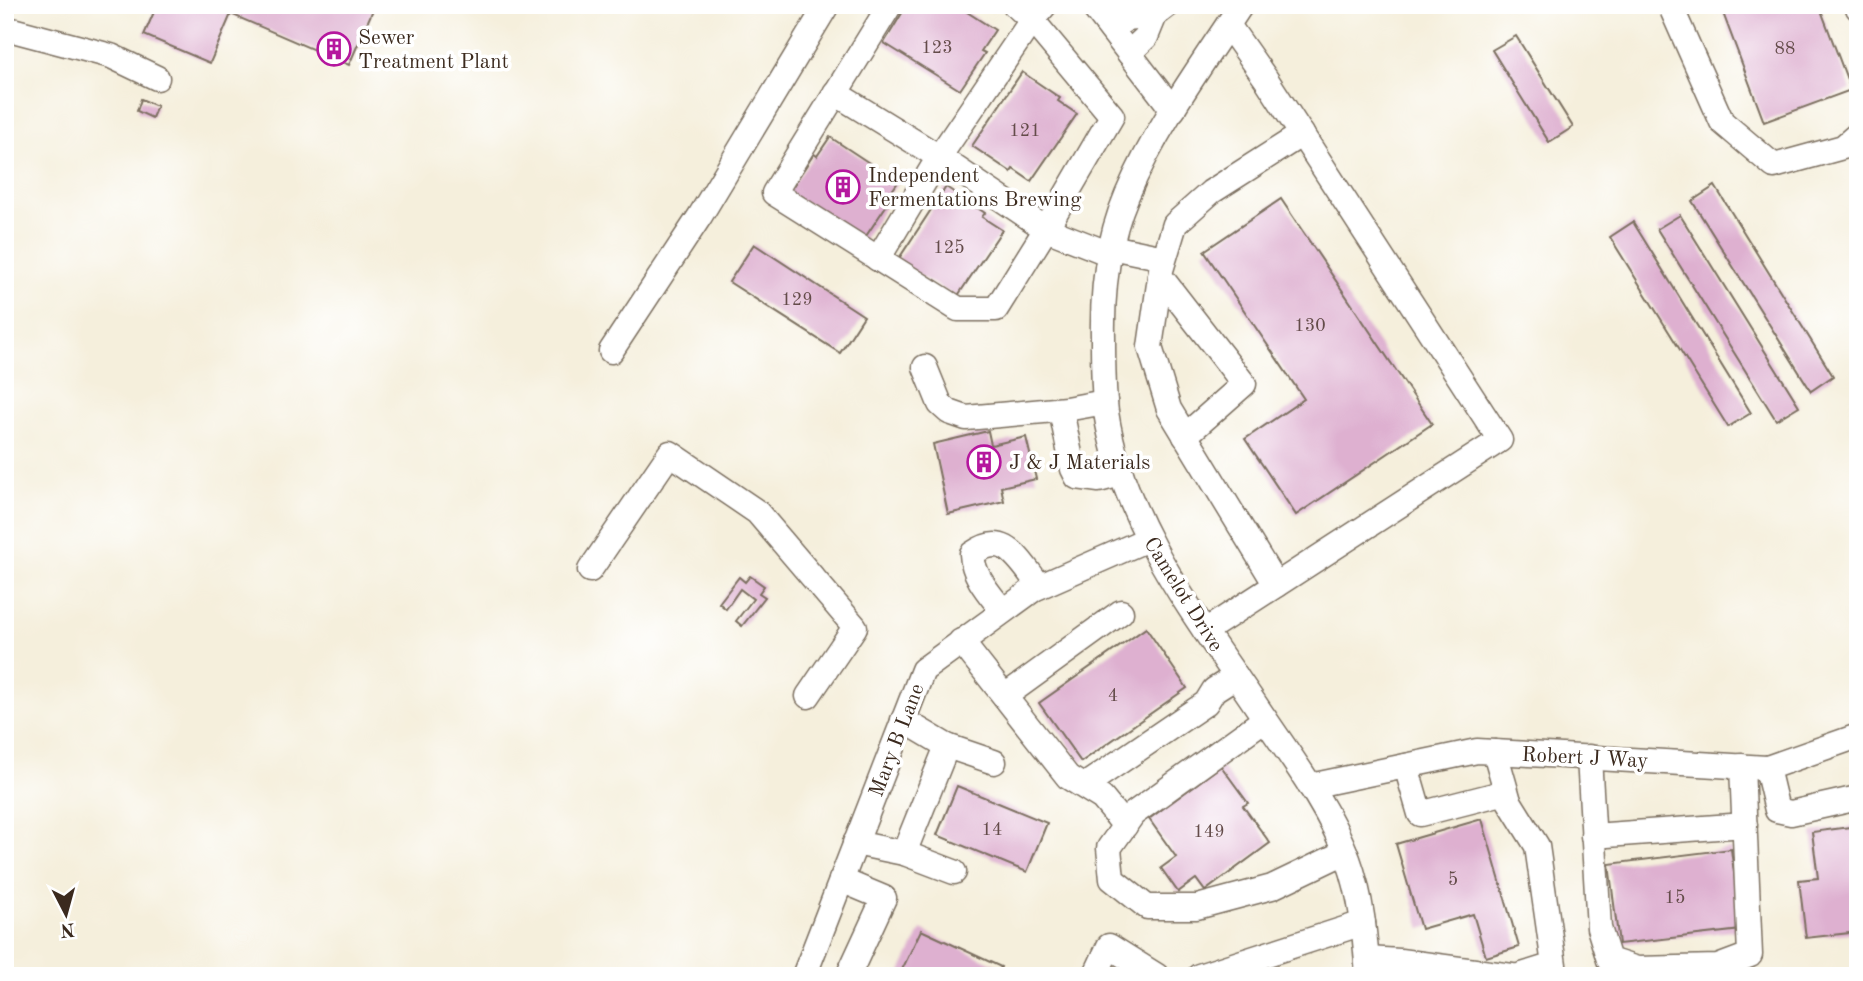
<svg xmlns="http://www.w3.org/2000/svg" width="1863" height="981" viewBox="0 0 1863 981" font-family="'Old Standard TT',serif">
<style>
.building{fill:#deb0d0}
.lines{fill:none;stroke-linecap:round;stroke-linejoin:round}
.minor-casing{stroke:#7c6f60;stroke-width:27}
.minor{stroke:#fff;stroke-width:24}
.labels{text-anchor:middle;stroke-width:7;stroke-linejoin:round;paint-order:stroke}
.number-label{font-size:18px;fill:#644c4a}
.poi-label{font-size:21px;fill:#3b2a1e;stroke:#fff;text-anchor:start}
.street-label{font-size:21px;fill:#3b2a1e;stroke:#fff}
</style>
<rect width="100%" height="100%" fill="#fff"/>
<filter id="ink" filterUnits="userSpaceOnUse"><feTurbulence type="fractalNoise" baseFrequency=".0143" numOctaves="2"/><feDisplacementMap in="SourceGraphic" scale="14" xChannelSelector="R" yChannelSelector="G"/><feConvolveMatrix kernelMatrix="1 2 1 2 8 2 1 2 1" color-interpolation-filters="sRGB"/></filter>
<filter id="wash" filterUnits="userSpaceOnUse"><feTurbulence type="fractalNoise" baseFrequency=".00686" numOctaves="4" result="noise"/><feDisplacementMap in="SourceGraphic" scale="28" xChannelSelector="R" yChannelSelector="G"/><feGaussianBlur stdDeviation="1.57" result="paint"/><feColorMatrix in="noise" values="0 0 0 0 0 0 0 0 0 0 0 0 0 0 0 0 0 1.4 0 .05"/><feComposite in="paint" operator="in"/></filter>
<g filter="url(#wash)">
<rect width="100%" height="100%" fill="#f5efdc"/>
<g id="blocks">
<g class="building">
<polygon points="137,5 375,5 349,65 231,14 210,63 144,35 154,12"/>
<polygon points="907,5 956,5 995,30 981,51 985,53 960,90 884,43"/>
<polygon points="1720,5 1819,5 1851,90 1764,122"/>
<polygon points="1516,36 1573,127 1549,142 1492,50"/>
<polygon points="1022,72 1060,98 1058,101 1077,114 1031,181 1013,169 1011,172 972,146"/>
<polygon points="141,99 157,106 152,118 137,111"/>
<polygon points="830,137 898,182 885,201 888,203 862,242 788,193 814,154 817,156"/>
<polygon points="1715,186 1833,376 1811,391 1692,201"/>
<polygon points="946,187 985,213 982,217 1002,230 957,297 896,263"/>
<polygon points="1281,199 1432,424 1296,515 1245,439 1304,399 1204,251"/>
<polygon points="1680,215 1799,406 1776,420 1657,229"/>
<polygon points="1633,222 1751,413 1728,427 1610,237"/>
<polygon points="754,244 864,316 840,353 729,282"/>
<polygon points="988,431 991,445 1026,437 1036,479 1001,487 1004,501 948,514 933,444"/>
<polygon points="750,576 764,586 759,593 765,597 742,626 736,621 753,599 740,589 726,609 719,603 739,577 745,582"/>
<polygon points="1146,628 1187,688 1081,762 1039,703"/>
<polygon points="1221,766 1248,803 1243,806 1270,843 1205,891 1196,879 1178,892 1161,868 1176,857 1149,819"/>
<polygon points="957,786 1047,823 1027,872 937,835"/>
<polygon points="1482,819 1519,947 1486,957 1473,914 1421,929 1396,844"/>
<polygon points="1858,826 1858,932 1806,938 1799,880 1818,878 1812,832"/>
<polygon points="1731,849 1741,930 1619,944 1609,864"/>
<polygon points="921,930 1001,967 997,976 899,976"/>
</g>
</g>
</g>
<g filter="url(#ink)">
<use href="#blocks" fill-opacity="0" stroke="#7c6f60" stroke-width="2"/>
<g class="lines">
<defs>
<g id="minor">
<polyline points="890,5 774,193 958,309 996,309 1046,229 1110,254"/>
<polyline points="1015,5 1032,20 1045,5"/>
<polyline points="1092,5 1173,110"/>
<path d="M1241,5C1201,66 1156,127 1127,195C1108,239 1102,289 1103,337C1103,362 1103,387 1106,412C1123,525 1195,615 1257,707C1289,755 1328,805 1348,859C1362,897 1365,936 1368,976"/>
<polyline points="1670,5 1722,122 1774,166 1843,147 1858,134"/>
<polyline points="1857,5 1858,8"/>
<polyline points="5,28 111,56 157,78"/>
<polyline points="1111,29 1127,18 1155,15"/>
<polyline points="1129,53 1146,37 1155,15 1168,5"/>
<polyline points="835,93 939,157 1046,229 1112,116 1032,20 939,157 878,259"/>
<polyline points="1111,247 1164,258"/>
<polyline points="1160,276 1244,384 1185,436"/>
<polyline points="611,351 700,216 827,5"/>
<polyline points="925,367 940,404 949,412 966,418 1066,409 1105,402"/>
<polyline points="1061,410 1073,469 1077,477 1099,480 1121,474"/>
<polyline points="590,570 670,453 757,512 855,627 808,696"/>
<polyline points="1276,585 1169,409 1150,347 1161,270 1175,224 1211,192 1302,134"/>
<path d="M1003,611C990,594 973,577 972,554C1006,529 1019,561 1040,586"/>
<polyline points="1205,631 1500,440 1266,79 1228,25"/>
<polyline points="961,641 1068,777 1102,798 1125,826"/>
<polyline points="1005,696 1121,612"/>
<polyline points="1265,719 1133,814 1109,848 1112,879 1147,907 1197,907 1272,887 1345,852"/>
<polyline points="903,720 947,746 994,762"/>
<polyline points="1495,752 1509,801 1537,846 1554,965 1519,976"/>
<polyline points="1589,757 1599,928 1609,960 1637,969 1718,967 1750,955 1742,766"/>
<polyline points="1406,766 1420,814 1506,792"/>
<polyline points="1767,768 1777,810 1791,813 1858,798"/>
<polyline points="1084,786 1206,703 1214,690 1236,676"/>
<polyline points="1310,786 1477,751 1767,768 1858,736"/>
<polyline points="1593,836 1745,825"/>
<polyline points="855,843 904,853 954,872"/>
<polyline points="904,853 947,746"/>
<polyline points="841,880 884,898 848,976"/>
<polyline points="1367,959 1400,961 1512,976"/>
<polyline points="804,976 923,670 1034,589 1148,539"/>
<polyline points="1095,976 1109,946 1157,976"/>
<polyline points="1199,976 1363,923"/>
</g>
</defs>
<use href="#minor" class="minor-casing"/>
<use href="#minor" class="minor"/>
</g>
</g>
<defs>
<symbol id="building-ring" viewBox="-11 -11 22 22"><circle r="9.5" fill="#fff" stroke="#b5179e" stroke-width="1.5"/><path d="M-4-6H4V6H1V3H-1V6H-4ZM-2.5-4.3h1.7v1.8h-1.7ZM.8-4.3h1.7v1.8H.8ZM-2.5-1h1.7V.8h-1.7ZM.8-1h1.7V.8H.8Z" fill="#b5179e"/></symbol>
</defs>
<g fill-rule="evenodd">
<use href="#building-ring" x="315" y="30" width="38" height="38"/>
<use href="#building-ring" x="824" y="168" width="38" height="38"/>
<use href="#building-ring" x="965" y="443" width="38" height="38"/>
</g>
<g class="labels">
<g class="number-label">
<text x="937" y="53">123</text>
<text x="1785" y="54">88</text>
<text x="1025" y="136">121</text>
<text x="949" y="253">125</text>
<text x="797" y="305">129</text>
<text x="1310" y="331">130</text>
<text x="1113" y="701">4</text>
<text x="992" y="835">14</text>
<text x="1209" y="837">149</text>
<text x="1453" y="885">5</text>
<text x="1675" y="903">15</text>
</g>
<g class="poi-label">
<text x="358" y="44">Sewer<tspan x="358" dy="24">Treatment Plant</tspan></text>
<text x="868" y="182">Independent<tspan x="868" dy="24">Fermentations Brewing</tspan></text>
<text x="1009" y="469">J &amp; J Materials</text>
</g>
<g class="street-label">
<text transform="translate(1184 594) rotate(58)" y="7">Camelot Drive</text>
<text transform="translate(896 740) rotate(-69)" y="7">Mary B Lane</text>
<text transform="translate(1585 757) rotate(3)" y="7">Robert J Way</text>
</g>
</g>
<rect width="1863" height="981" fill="none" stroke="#fff" stroke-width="28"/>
<g transform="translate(66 914) rotate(174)" stroke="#ffffff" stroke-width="5" paint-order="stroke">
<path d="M0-5L12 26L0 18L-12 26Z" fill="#3b2a1e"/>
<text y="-10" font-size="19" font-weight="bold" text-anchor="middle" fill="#3b2a1e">N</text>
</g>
</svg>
